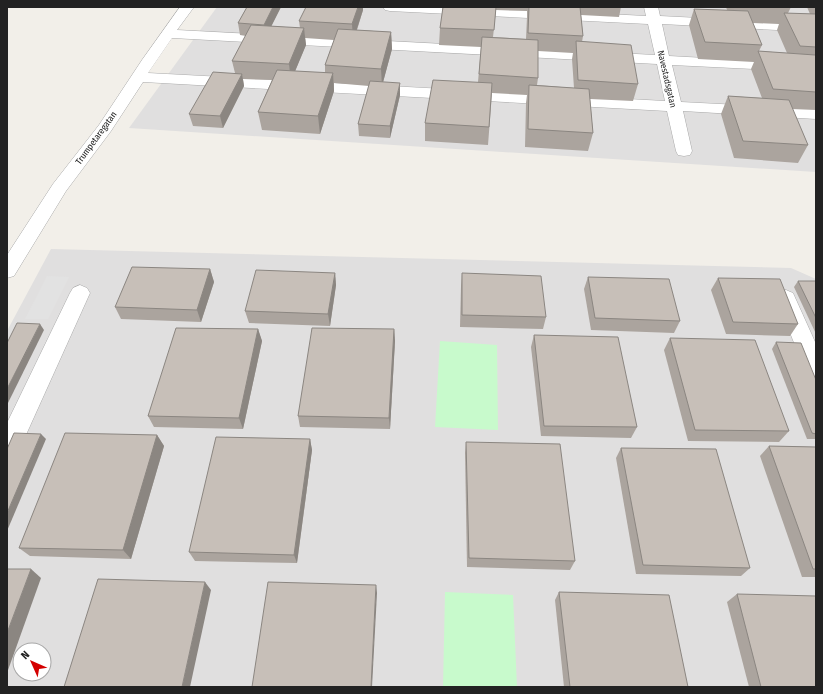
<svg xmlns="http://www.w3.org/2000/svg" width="823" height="694" viewBox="0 0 823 694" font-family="'Fira Sans Condensed',sans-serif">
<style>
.residential{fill:#e0dfdf;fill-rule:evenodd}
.park{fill:#c8facc}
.parking{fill:#e2e2e2}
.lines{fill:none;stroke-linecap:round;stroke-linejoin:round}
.minor-casing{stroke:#a9a9a9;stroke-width:1}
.minor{fill:#fff;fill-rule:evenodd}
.wall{fill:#aba49e;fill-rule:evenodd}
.shaded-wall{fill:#8b8681}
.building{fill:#c7bfb8;stroke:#8b8681}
.labels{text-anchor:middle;stroke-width:4;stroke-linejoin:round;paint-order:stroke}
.far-street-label{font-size:9px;fill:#222;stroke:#fff}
</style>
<rect width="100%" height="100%" fill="#f2efe9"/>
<g class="residential">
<polygon points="217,7 816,7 816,172 129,128"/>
<path d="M51,249L791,268L816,279V687H7V331ZM20,650H44V674H20Z"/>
</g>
<g class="park">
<polygon points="440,341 497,345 498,430 435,427"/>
<polygon points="445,592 513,595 517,687 443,687"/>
</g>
<polygon class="parking" points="47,276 69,277 48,319 25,319"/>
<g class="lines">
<defs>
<g id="minor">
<path d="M180,7H194L177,30L655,55L648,24L390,11L385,10L383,7H471L646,16L644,7H658L660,16L816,24V32L662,24L669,56L816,64V72L672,65L681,102L816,109V119L683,111L692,151L690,155L684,156L678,155L676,151L667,111L143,82L111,131L66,191L14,276L7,278V255L53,184L99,125L142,60ZM172,38L657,64L665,101L148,73Z"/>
<polygon points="80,285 87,288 90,293 16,457 7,460 7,423 70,293 73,288"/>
<polygon points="786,290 793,293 816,344 816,379 808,376 805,370 776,298 779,293"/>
</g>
</defs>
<use href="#minor" class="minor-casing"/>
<use href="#minor" class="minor"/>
</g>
<g class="wall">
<path d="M247,7H281L271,26L300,28L299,21L363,10L357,30L391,32L392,49L383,82L400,95L390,138L359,136L358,124L369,86L334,83V91L320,134L262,130L258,112L272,80L243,79L244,86L223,128L193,126L189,114L235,73L232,61L246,36L240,35L238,23ZM305,38L334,40L325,65V73L295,71L306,45Z"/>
<path d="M443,7H621L619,17L581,15L583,36L582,42L638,84L633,101L590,99L593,133L588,151L525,147L526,103L527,95L492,93L488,145L425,141V123L478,82L481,47L439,45L440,28ZM496,10L527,11V17L526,39L493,37ZM538,51L573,53L572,59L574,88L537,85L538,78Z"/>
<path d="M726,7H791L788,13L810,14L807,7H816V110L792,109L808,145L798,163L734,158L721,114L728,96L762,98L751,69L754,62L698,59L689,25L694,9L727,10ZM753,23L779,24L777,30L787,53L759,51L762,45Z"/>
<polygon points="210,269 214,282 201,322 121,319 115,307"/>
<polygon points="335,273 336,285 330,326 249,323 245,311"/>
<polygon points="462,273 546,317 543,329 460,327 461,286"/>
<polygon points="588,277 680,321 674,333 591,330 584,289"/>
<polygon points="718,278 798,324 790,336 726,334 711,290"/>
<polygon points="798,281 816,281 816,334 794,287"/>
<polygon points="258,329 262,341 243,429 154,427 148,416"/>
<polygon points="394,329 395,341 390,429 300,427 298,416"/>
<polygon points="534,335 637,427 631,438 541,436 531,347"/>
<polygon points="670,338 789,431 779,442 688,441 664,350"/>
<polygon points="776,342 816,380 816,439 807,439 772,349"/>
<polygon points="157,435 164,446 131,559 30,556 19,548"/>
<polygon points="310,439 312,450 297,563 195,561 189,552"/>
<polygon points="466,442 575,561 570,570 467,567 465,453"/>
<polygon points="769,446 816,447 816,577 802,577 760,456"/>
<polygon points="621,448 750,568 741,576 636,574 616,458"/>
<polygon points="559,592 688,687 564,687 555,600"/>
<polygon points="737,594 816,687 749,687 727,602"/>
</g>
<g class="shaded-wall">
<polygon points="273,7 281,7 266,37 264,25"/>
<polygon points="358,7 363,7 363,10 353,41 352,24"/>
<polygon points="304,28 306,45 291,81 289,64"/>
<polygon points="391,32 392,49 382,86 381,69"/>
<polygon points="333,73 334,91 320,134 318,116"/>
<polygon points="242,74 244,86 223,128 220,116"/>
<polygon points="400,83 400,95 390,138 390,126"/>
<polygon points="210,269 214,282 201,322 197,310"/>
<polygon points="335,273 336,285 330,326 328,314"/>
<polygon points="40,324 44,330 7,405 7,389"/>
<polygon points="258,329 262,341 243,429 239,418"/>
<polygon points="394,329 395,341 390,429 389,418"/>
<polygon points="41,434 46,439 7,531 7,513"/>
<polygon points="157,435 164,446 131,559 123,550"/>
<polygon points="310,439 312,450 297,563 294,555"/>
<polygon points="31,569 41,578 7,673 7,633"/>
<polygon points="205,582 211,590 190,687 182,687"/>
<polygon points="376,585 377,593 372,687 371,687"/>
</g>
<g class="building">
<polygon points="247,7 273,7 264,25 238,23"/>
<polygon points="306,7 358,7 352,24 299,21"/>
<polygon points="443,7 496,7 494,30 440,28"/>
<polygon points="529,7 580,7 583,36 528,33"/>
<polygon points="694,9 748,11 762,45 705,42"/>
<polygon points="784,13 816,14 816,47 800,46"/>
<polygon points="251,25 304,28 289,64 232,61"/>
<polygon points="338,29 391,32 381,69 325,65"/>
<polygon points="482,37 538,40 538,78 479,74"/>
<polygon points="576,41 631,45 638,84 578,80"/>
<polygon points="758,51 815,55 816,56 816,92 773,89"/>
<polygon points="277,70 333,73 318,116 258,112"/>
<polygon points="213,72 242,74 220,116 189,114"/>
<polygon points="433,80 492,83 489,127 425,123"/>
<polygon points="370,81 400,83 390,126 358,124"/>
<polygon points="529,85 589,89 593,133 528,129"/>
<polygon points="728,96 789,100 808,145 743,141"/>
<polygon points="132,267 210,269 197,310 115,307"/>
<polygon points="256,270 335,273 328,314 245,311"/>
<polygon points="462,273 541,276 546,317 462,315"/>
<polygon points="588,277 669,279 680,321 595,318"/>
<polygon points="718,278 780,279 798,324 733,322"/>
<polygon points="798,281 816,281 816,318"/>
<polygon points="17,323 40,324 7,389 7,343"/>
<polygon points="176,328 258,329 239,418 148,416"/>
<polygon points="312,328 394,329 389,418 298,416"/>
<polygon points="534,335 618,337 637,427 544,426"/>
<polygon points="670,338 755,340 789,431 695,430"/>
<polygon points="776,342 801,343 816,380 816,434 812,433"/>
<polygon points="14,433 41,434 7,513 7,449"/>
<polygon points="65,433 157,435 123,550 19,548"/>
<polygon points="216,437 310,439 294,555 189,552"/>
<polygon points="466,442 560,444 575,561 469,558"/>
<polygon points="769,446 816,447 816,569 813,569"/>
<polygon points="621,448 716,449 750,568 643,565"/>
<polygon points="7,569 31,569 7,633"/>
<polygon points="98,579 205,582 182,687 64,687"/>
<polygon points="268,582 376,585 371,687 252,687"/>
<polygon points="559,592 669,595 688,687 570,687"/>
<polygon points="737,594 816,596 816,687 761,687"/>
</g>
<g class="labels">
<g class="far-street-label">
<text transform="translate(667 79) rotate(77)" y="3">Navestadsgatan</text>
<text transform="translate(96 138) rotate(-54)" y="3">Trumpetaregatan</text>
</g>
</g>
<rect width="823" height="694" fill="none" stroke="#222222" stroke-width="16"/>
<g transform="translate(32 662) rotate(315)"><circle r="19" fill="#ffffff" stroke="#a7a7a7"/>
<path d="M0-3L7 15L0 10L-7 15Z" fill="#d40000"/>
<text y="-6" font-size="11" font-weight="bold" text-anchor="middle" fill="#222222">N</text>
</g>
</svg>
